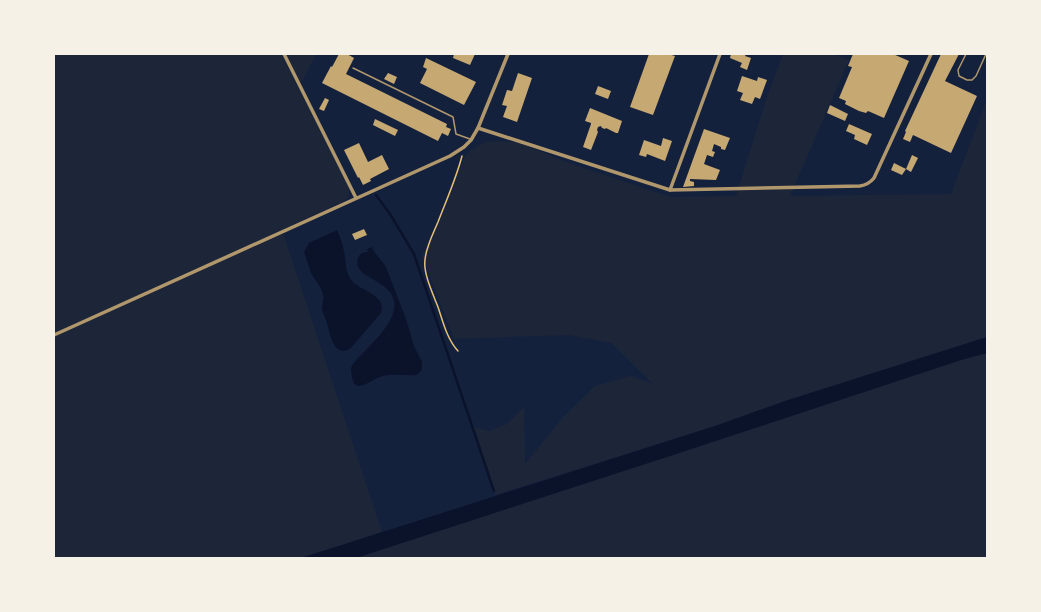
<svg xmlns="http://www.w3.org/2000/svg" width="1041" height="612" viewBox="0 0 1041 612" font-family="'Space Grotesk',sans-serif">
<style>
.green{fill:#1d2539}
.water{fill:#0b132b}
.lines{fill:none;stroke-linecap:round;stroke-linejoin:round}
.stream{stroke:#0b132b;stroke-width:2.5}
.building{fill:#c6a872}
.path{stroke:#e5c07b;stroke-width:1.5}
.service{stroke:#b1986c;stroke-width:1.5}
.minor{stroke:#b1986c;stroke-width:3.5}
</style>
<rect width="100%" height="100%" fill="#14213d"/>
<g class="green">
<path d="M54,54H281L349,188C350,195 348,199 342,202L282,230L382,532L301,558H54Z"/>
<polygon points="286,54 316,54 301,83"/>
<polygon points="783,54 833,54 849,60 790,196 951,194 987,99 987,337 785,401 715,426 495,495 474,427 489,431 507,424 524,407 525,464 563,417 595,386 631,376 653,384 611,343 568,335 454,339 422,256 465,156 471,150 487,141 519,142 566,162 670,197 736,196 767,97"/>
<polygon points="987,353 987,558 355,558 670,456 961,360"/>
</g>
<g class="water">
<path d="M337,230C340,237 343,244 344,251C346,261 345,273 352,281C359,289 382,295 382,307C382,307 381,312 381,313L351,348C334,359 330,335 327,323C326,319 323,315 322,309C322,304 324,299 323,294C321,287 316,281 312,275C309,268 307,260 304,252L309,243Z"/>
<path d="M372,247C375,255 382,260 386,267L406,319L414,346L422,362V367L421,371L418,374L415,375C405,376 394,373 383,376C369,379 352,401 351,368C354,361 359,357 364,352C376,340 398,318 394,301C391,287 376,282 366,275C364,274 362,273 361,271C354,264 357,251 368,252L367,249Z"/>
<polygon points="987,337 987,353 961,360 670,456 356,558 301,558 715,426 785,401"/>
</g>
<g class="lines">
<polyline class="stream" points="376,195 390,214 414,254 494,491"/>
</g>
<g class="building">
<polygon points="339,54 347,54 354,58 346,74 447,124 446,127 451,129 448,136 442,133 438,141 322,83 331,66 332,67"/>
<polygon points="454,54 475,54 470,65 453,58"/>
<polygon points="649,54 668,54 675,56 653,115 630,107"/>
<polygon points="731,54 746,54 745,56 751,58 747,70 740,67 742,63 730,58"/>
<polygon points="853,54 893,54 909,61 884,118 868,111 866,113 859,111 845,104 846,101 839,98 852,67 848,66"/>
<polygon points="941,54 959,54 945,81 977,96 951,153 913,135 910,142 903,139 906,132 905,131"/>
<polygon points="426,58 476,82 464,105 420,83 427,69 423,67"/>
<polygon points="388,73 397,77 394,84 384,79"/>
<polygon points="518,73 532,78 517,122 503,117 507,106 502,105 507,90 512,91"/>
<polygon points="742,76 757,81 758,77 767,80 760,99 755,97 752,104 740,100 743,93 737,91"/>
<polygon points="598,86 611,91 608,99 595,94"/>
<polygon points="325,98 329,100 324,111 319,109"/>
<polygon points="830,105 848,114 845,121 827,113"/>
<polygon points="590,108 622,121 618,133 616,133 606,128 605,129 602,128 601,126 598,127 597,130 598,132 591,150 583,147 591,124 591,123 585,121"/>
<polygon points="375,119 398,130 395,136 373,125"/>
<polygon points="849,124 872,134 867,145 854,139 855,135 846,131"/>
<polygon points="704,129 730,138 725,150 721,149 721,147 714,144 712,151 715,152 713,157 707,155 704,164 720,170 716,180 690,179 690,181 694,182 694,186 683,187"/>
<polygon points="663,138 672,141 665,161 647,154 646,157 639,155 644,140 661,146"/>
<polygon points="359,143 368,162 382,155 389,169 370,179 371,181 363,185 359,177 358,178 344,150"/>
<polygon points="912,155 918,158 911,172 906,169"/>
<polygon points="894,163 906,169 902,175 891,170"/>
<polygon points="364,229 367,235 355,240 352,234"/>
</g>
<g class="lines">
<path class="path" d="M458,351C447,339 443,322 438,307C433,294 423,273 425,260C426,247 433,234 438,222C446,201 456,179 462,156"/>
<g class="service">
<polyline points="966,54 958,70 959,76 967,80 972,80 976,76 986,54"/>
<polyline points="353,68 453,117 456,134 470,139"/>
</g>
<g class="minor">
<polyline points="284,54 356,198"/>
<polyline points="478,128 670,190 720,54"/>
<path d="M670,190L860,186C866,185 870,183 874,178L931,54"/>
<polyline points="54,335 450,156 464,147 471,140 478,128 508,54"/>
</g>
</g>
<rect width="1041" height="612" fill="none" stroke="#f6f1e7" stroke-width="110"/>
</svg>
